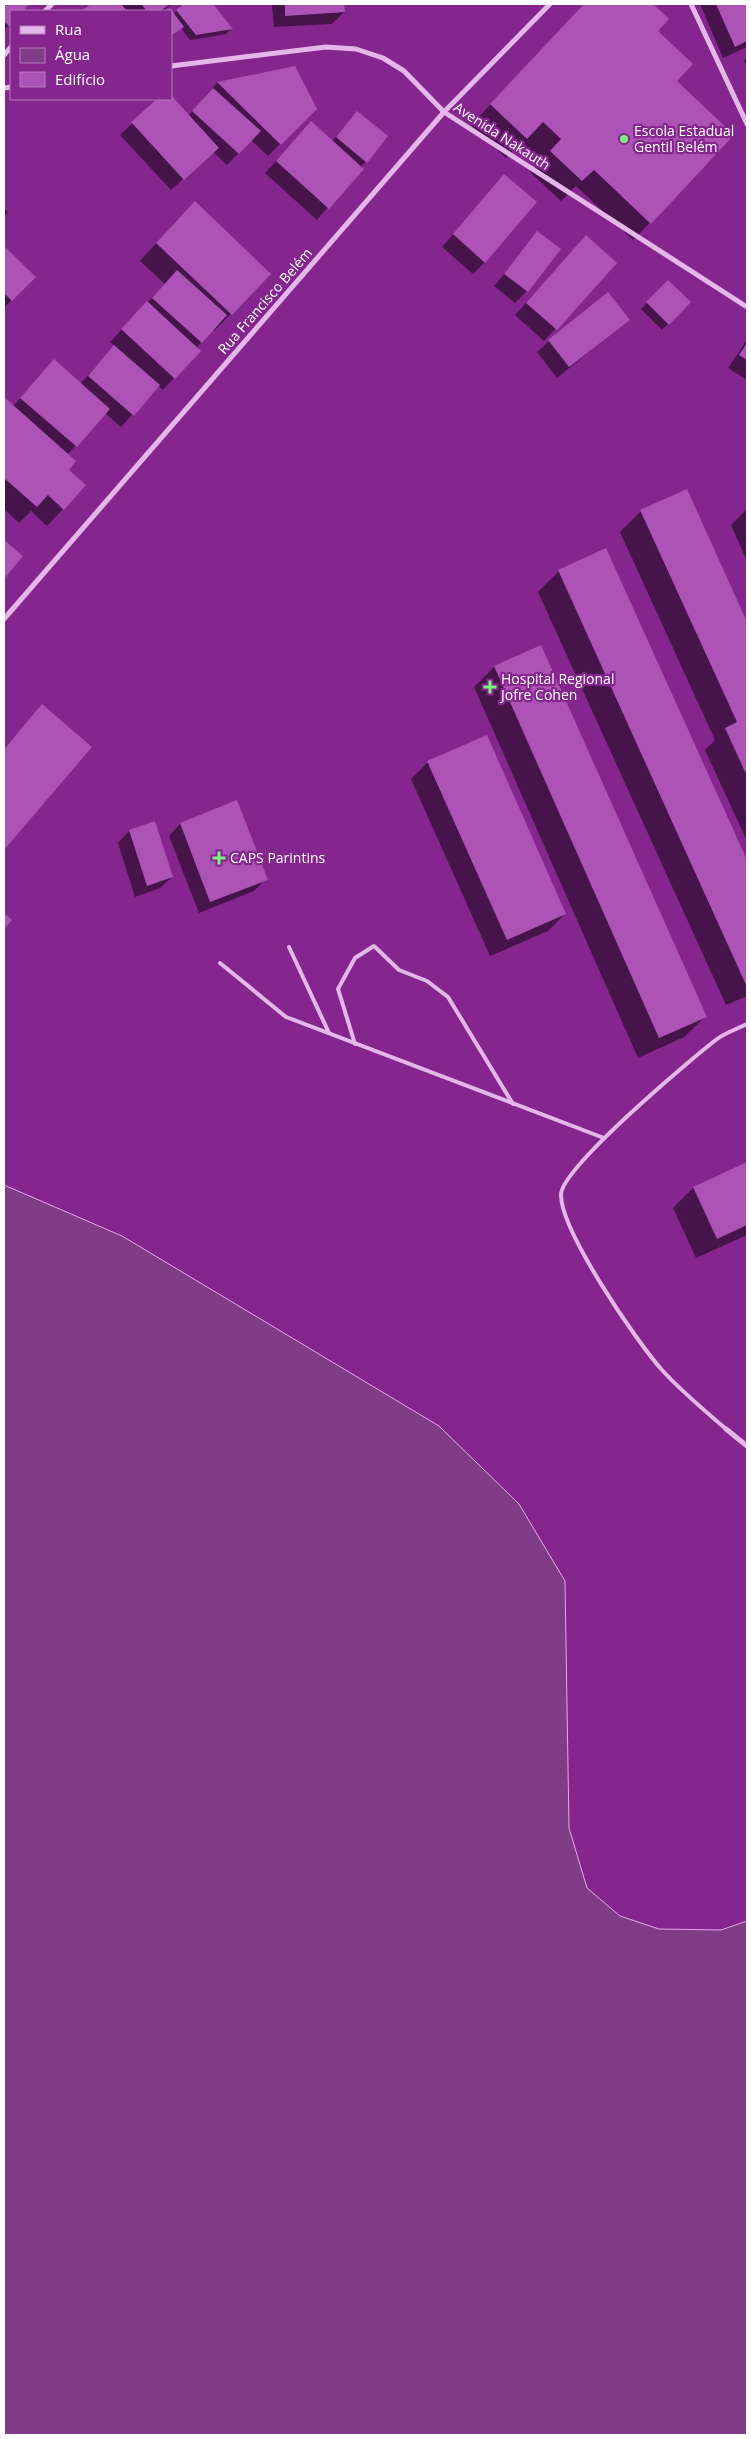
<svg xmlns="http://www.w3.org/2000/svg" width="751" height="2439" viewBox="0 0 751 2439" font-family="'Open Sans',sans-serif">
<style>
.water{fill:#813c87;stroke:#e3aaeb}
.shadow{fill:#0007}
.building{fill:#ac53b5}
.lines{fill:none;stroke-linecap:round;stroke-linejoin:round}
.service{stroke:#e5b6ea;stroke-width:4}
.minor{stroke:#e5b6ea;stroke-width:5}
.poi-dot{fill:#7bf382;stroke:#84268d;stroke-width:2}
.labels{text-anchor:middle;stroke-width:4.5;stroke-linejoin:round;paint-order:stroke}
.poi-label{font-size:14px;fill:#fff;stroke:#84268d;text-anchor:start}
.street-label{font-size:14px;fill:#fff;stroke:#84268d}
</style>
<rect width="100%" height="100%" fill="#84268d"/>
<polygon class="water" points="4,1185 122,1236 439,1426 519,1504 565,1581 569,1828 587,1888 620,1916 659,1929 721,1930 747,1921 747,2435 4,2435"/>
<g class="shadow">
<polygon points="4,4 28,4 21,11 11,11 11,22 4,30"/>
<polygon points="93,4 172,4 162,11 83,11"/>
<polygon points="186,4 211,4 231,29 226,34 190,40 181,28 171,37 171,12 173,14"/>
<polygon points="272,4 343,4 344,12 332,24 274,27"/>
<polygon points="585,4 653,4 664,93 650,223 633,240 576,186 561,201 530,172 541,160 522,142 506,158 471,125"/>
<polygon points="700,4 747,4 747,47 723,58"/>
<polygon points="747,58 747,67 744,61"/>
<polygon points="294,67 315,109 268,156 251,140 227,165 213,152 171,190 120,135 159,99 171,99 188,116 217,83"/>
<polygon points="357,113 386,137 317,220 265,173 311,123 332,141"/>
<polygon points="504,176 485,262 473,274 442,247"/>
<polygon points="4,208 8,212 4,217"/>
<polygon points="178,219 270,274 214,331 213,330 196,348 199,351 163,390 158,386 121,427 105,413 67,455 63,509 47,526 31,511 19,523 4,509 4,398 13,406 54,361 80,384 115,346 110,342 165,284 140,261"/>
<polygon points="538,233 527,291 515,303 494,286"/>
<polygon points="4,248 34,277 4,308"/>
<polygon points="575,249 616,263 544,341 515,315"/>
<polygon points="668,282 689,302 662,330 641,309"/>
<polygon points="628,320 557,378 537,352 549,341"/>
<polygon points="747,340 747,380 728,368"/>
<polygon points="686,491 747,625 747,841 705,750 715,740 620,532 641,511"/>
<polygon points="747,509 747,561 731,525"/>
<polygon points="605,550 747,863 747,996 726,1005 538,592 559,571"/>
<polygon points="540,646 705,1017 684,1037 638,1058 474,687 494,667"/>
<polygon points="42,706 90,747 4,848 4,748"/>
<polygon points="428,762 565,914 548,931 490,956 411,779"/>
<polygon points="180,824 266,879 254,891 199,913 169,836"/>
<polygon points="129,831 172,877 160,888 135,897 118,843"/>
<polygon points="747,1163 747,1235 696,1258 673,1208 693,1188"/>
</g>
<g class="building">
<polygon points="4,4 29,4 23,11 11,11 11,24 9,26 4,21"/>
<polygon points="91,4 121,4 127,11 81,11"/>
<polygon points="141,4 170,4 160,11 147,11"/>
<polygon points="184,4 213,4 233,29 196,35 176,10"/>
<polygon points="285,4 344,4 345,12 285,16"/>
<polygon points="584,4 653,4 669,19 658,31 693,64 677,81 734,135 651,224 594,170 582,181 550,151 561,139 543,122 527,139 490,104"/>
<polygon points="716,4 747,4 747,41 735,47"/>
<polygon points="170,8 184,27 171,36 171,11 166,11"/>
<polygon points="295,66 317,109 281,145 217,82"/>
<polygon points="213,88 261,131 239,154 192,111"/>
<polygon points="171,95 219,148 184,180 131,122 157,99 171,99"/>
<polygon points="357,111 388,136 367,163 336,137"/>
<polygon points="311,121 364,169 329,209 276,161"/>
<polygon points="504,174 537,202 485,263 453,234"/>
<polygon points="195,201 271,274 232,315 156,243"/>
<polygon points="537,231 561,249 528,292 504,274"/>
<polygon points="586,235 617,263 557,330 526,303"/>
<polygon points="4,246 36,277 12,301 4,293"/>
<polygon points="177,270 227,315 202,343 152,298"/>
<polygon points="668,280 691,302 669,325 646,302"/>
<polygon points="608,292 630,320 569,367 548,340"/>
<polygon points="147,301 201,351 175,379 121,329"/>
<polygon points="747,343 747,360 739,355"/>
<polygon points="114,345 160,385 134,416 88,376"/>
<polygon points="54,359 110,409 77,447 20,398"/>
<polygon points="4,397 76,461 69,470 86,485 64,510 48,495 37,507 4,478"/>
<polygon points="687,489 747,622 747,776 725,728 737,722 640,510"/>
<polygon points="4,540 23,556 4,579"/>
<polygon points="606,548 747,860 747,987 558,570"/>
<polygon points="541,645 707,1017 659,1038 494,666"/>
<polygon points="42,704 92,747 4,850 4,749"/>
<polygon points="487,735 566,914 507,940 427,761"/>
<polygon points="237,800 268,880 210,902 180,823"/>
<polygon points="155,821 173,877 147,886 129,830"/>
<polygon points="4,913 12,920 4,929"/>
<polygon points="747,1162 747,1225 717,1239 693,1187"/>
</g>
<g class="lines">
<g class="service">
<polyline points="289,947 329,1033"/>
<polyline points="220,963 286,1017 604,1138"/>
<polyline points="355,1044 338,989 355,958 374,946 399,970 427,981 448,997 513,1104"/>
<path d="M726,1429C704,1410 681,1391 662,1370C636,1341 561,1231 561,1195C560,1169 691,1059 717,1039C725,1033 737,1029 747,1024"/>
</g>
<g class="minor">
<polyline points="691,4 747,124"/>
<polyline points="45,11 52,4"/>
<polyline points="4,55 11,47"/>
<polyline points="171,66 326,47 356,49 383,58 404,71 444,112 747,307"/>
<polyline points="4,88 11,87"/>
<polyline points="4,619 444,112 550,4"/>
<polyline points="726,1429 747,1446"/>
</g>
</g>
<g class="poi-dot">
<circle cx="624" cy="139" r="5"/>
<path d="M487.5 679.5h5v5h5v5h-5v5h-5v-5h-5v-5h5z"/>
<path d="M216.5 850.5h5v5h5v5h-5v5h-5v-5h-5v-5h5z"/>
</g>
<g class="labels">
<g class="poi-label">
<text x="634" y="136">Escola Estadual<tspan x="634" dy="16">Gentil Belém</tspan></text>
<text x="501" y="684">Hospital Regional<tspan x="501" dy="16">Jofre Cohen</tspan></text>
<text x="230" y="863">CAPS Parintins</text>
</g>
<g class="street-label">
<text transform="translate(502 136) rotate(33)" y="5">Avenida Nakauth</text>
<text transform="translate(265 301) rotate(-49)" y="5">Rua Francisco Belém</text>
</g>
</g>
<rect width="751" height="2439" fill="none" stroke="#ffffff" stroke-width="10"/>
<rect x="10" y="10" width="162" height="90" fill="#84268d" stroke="#b57dbb"/>
<rect x="20" y="26" width="25" height="8" fill="#e5b6ea" stroke="#b57dbb"/>
<text x="55" y="35" font-size="15" fill="#ffffff">Rua</text>
<rect x="20" y="48" width="25" height="15" fill="#813c87" stroke="#b57dbb"/>
<text x="55" y="60" font-size="15" fill="#ffffff">Água</text>
<rect x="20" y="72" width="25" height="15" fill="#ac53b5" stroke="#b57dbb"/>
<text x="55" y="85" font-size="15" fill="#ffffff">Edifício</text>
</svg>
